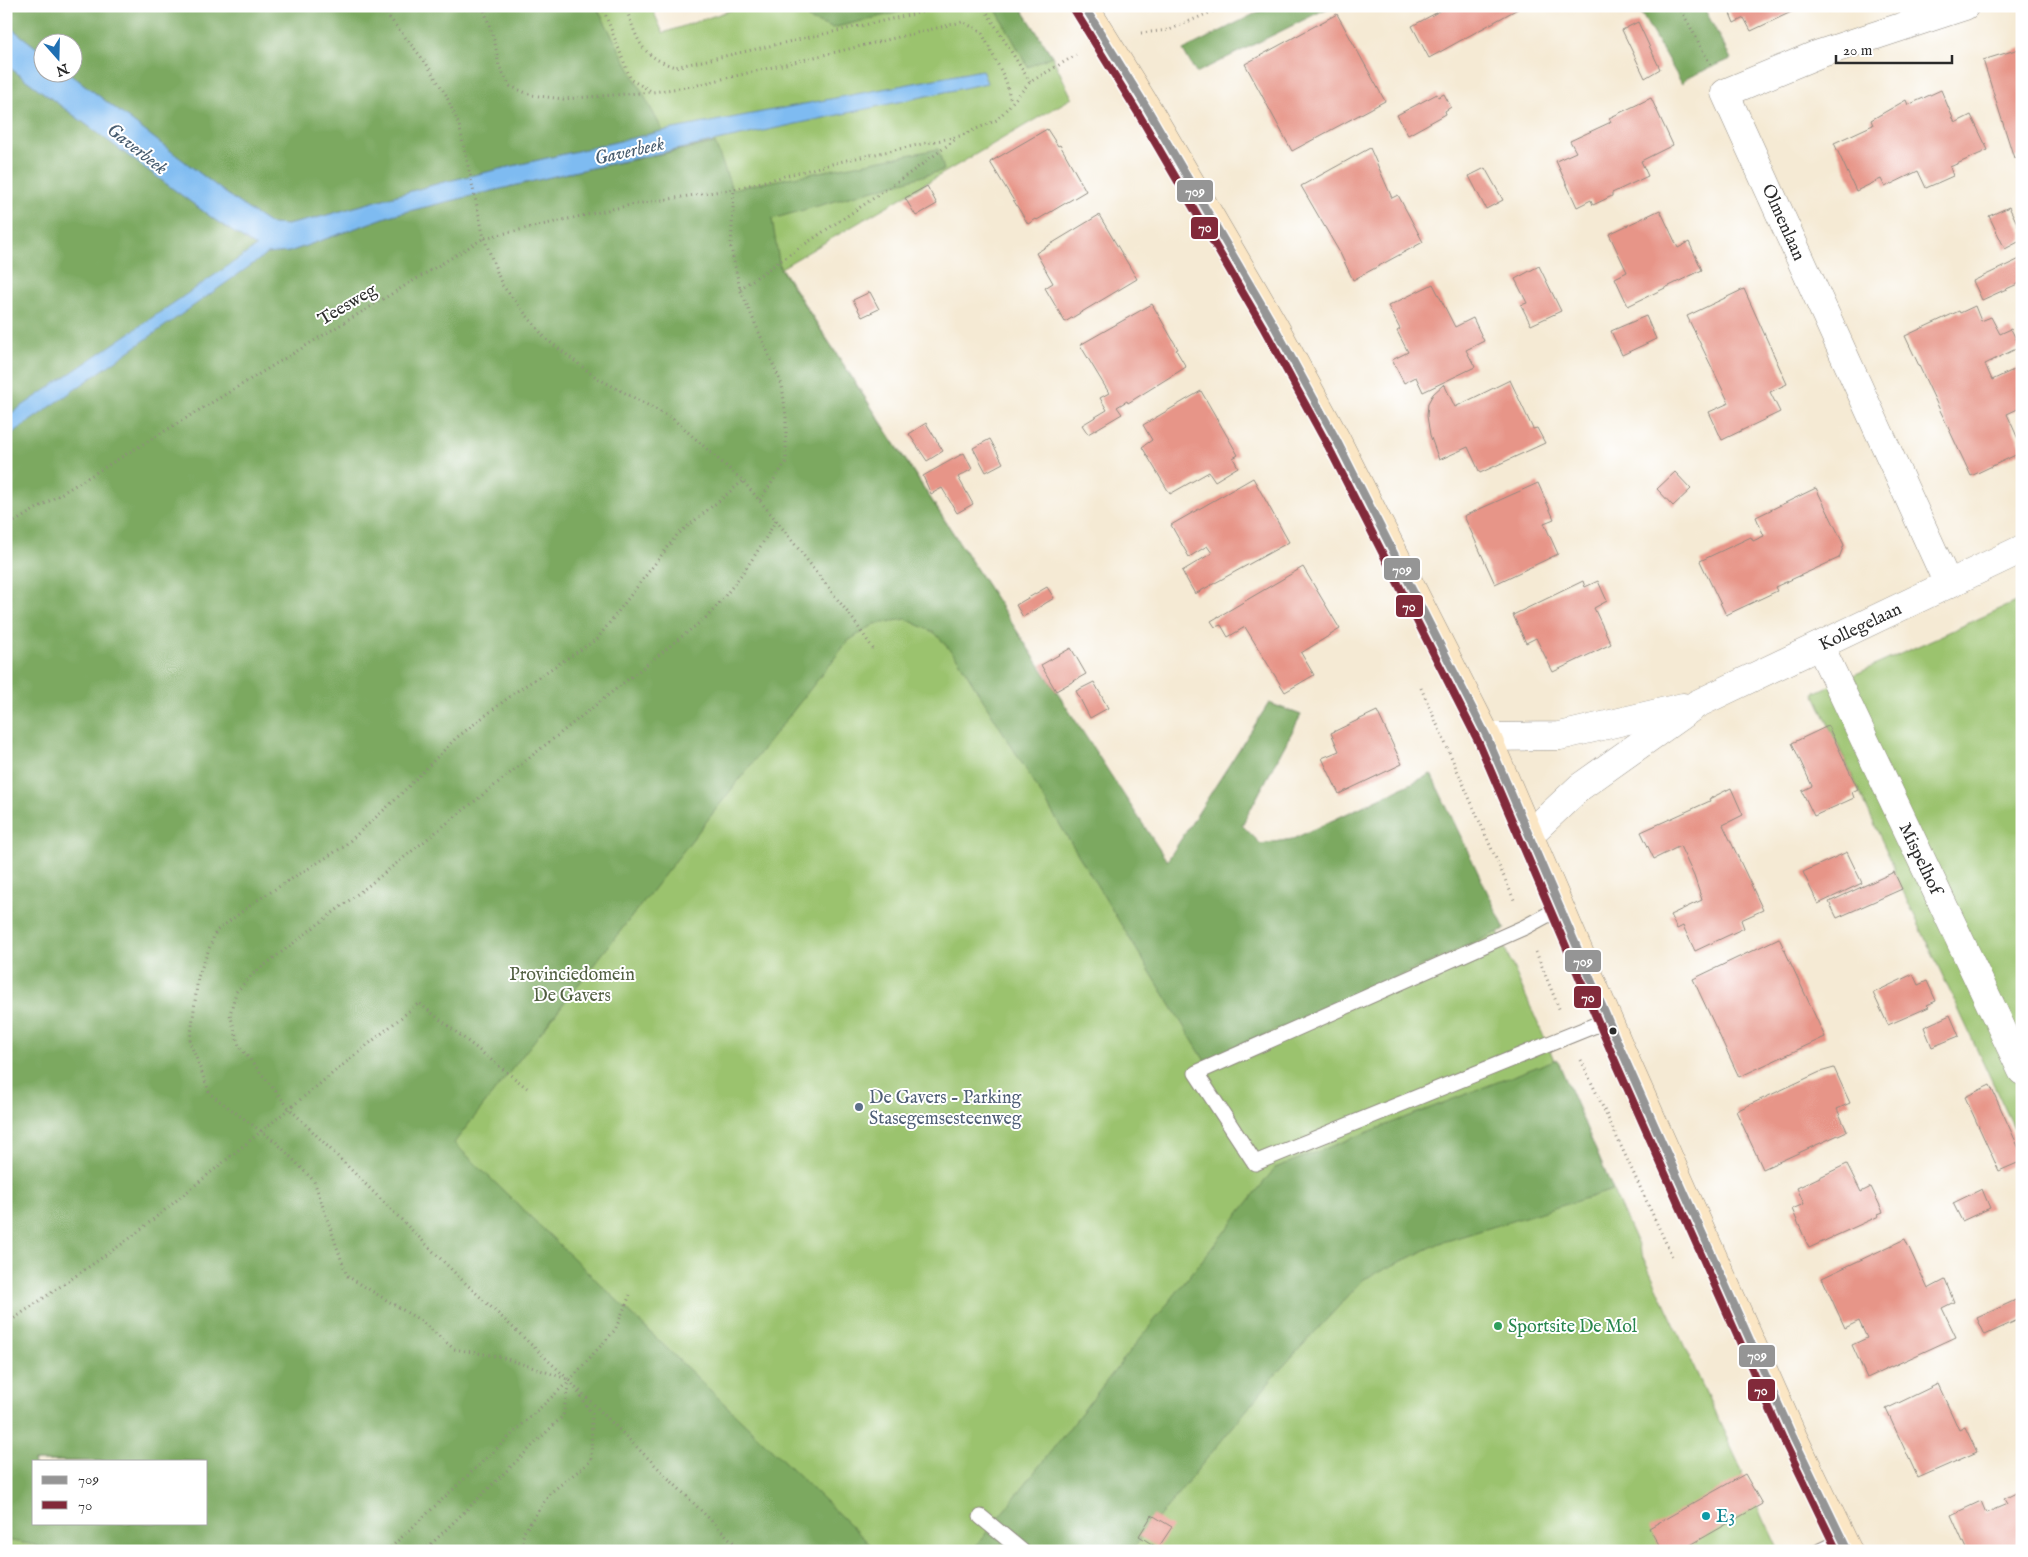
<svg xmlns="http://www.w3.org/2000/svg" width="2028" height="1557" viewBox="0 0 2028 1557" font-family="'IM FELL English',serif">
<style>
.green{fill:#9bc36e;stroke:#63774c;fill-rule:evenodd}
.forest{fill:#7ca961;stroke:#546a46;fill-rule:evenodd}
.water{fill:#7ebbf1;stroke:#54738e}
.building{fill:#e79588}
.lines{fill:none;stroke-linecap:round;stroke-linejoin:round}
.lane-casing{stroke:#908a80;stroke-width:17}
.street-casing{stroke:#908a80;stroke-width:29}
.secondary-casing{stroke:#908a80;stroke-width:29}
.path{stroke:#908a80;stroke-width:3;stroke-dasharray:1 4;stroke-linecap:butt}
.lane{stroke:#fff;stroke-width:15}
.street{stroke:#fff;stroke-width:28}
.secondary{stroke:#fbe6c4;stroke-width:28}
.bus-1-casing{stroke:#fff;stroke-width:11}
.bus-2-casing{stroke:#fff;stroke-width:11}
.bus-1{stroke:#959595;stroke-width:8}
.bus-2{stroke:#822a3a;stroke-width:8}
.bus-dot{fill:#2b2b2b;stroke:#fff;stroke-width:2}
.service-dot{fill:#5c6f8a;stroke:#fff;stroke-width:2}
.leisure-dot{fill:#2e9e5b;stroke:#fff;stroke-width:2}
.culture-dot{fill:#0f9aa8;stroke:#fff;stroke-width:2}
.labels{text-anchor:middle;stroke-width:4;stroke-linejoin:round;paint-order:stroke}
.street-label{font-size:18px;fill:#2b2b2b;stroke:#fff}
.park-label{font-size:18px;fill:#526042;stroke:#fff}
.service-label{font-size:18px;fill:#4e5e75;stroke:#fff;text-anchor:start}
.leisure-label{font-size:18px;fill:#27864d;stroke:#fff;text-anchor:start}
.culture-label{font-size:18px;fill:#0d838f;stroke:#fff;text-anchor:start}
.water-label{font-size:19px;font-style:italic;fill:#485d70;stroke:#fff}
.line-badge{stroke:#fff;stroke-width:2}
.badge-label{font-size:14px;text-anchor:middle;font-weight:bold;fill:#fff}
</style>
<rect width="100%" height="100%" fill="#fff"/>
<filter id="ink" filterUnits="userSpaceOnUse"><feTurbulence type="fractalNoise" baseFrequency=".02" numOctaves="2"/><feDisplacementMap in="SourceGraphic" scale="10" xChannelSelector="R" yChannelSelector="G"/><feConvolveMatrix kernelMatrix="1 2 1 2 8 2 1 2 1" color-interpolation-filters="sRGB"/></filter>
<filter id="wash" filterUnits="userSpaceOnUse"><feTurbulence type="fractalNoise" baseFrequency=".0096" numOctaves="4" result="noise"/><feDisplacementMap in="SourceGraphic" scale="20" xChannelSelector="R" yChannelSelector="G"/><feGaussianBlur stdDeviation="1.12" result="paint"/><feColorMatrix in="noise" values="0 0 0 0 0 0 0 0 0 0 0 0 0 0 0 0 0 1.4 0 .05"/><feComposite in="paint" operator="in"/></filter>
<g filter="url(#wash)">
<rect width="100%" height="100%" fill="#f5ead4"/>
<g class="green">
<path d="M6,6H651L663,33L743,6H1020L1052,56L1072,98L781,268L1167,862L1269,703L1301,715L1242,825L1261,844L1293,839L1431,774C1539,1036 1660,1293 1779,1551H6ZM42,42H72V72H42ZM34,1461H206V1523H34Z"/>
<polygon points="2022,599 2022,1124 2014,1128 1894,872 1894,867 1814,693"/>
</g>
<g class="forest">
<polygon points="6,6 596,6 663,131 440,183 313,219 287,225 270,224 236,201 69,73 72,72 72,42 42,42 42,52 6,24"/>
<polygon points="806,6 925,6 832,28 808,19"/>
<polygon points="994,6 1020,6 1052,56 1028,67"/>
<polygon points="1270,6 1332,6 1196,73 1183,50"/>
<polygon points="1637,6 1703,6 1731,59 1687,78 1682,84"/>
<path d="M6,65L215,220L267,254L289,252L392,215L563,174L715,143L732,189L938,149L944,170L772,219L780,268L1167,861L1269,703L1301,715L1242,825L1261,844L1293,839L1431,774L1505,929L1205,1061L958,659L935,633L906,619L875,624L848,641L454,1143L877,1551H48L35,1545L6,1540ZM34,1461H206V1523H34Z"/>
<polygon points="1557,1059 1613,1190 1440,1243 1364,1279 1277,1373 1131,1551 972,1551 1275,1168"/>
</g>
<polygon class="water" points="6,24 42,52 42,72 69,73 236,201 270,224 287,225 313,219 440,183 663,131 982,70 987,83 563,174 392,215 289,252 267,254 6,438 6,417 256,247 215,220 6,65"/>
<g id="blocks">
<g class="building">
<polygon points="1449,6 1523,6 1429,58 1412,26"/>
<polygon points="1727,6 1804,6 1751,31 1744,18 1734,23"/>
<polygon points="1337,14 1385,101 1292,151 1245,64"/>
<polygon points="1638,22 1660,69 1645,78 1622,30"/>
<polygon points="2022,48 2022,155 2014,158 1983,60"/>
<polygon points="1941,90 1955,123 1971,115 1988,150 1950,167 1953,176 1926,188 1918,171 1885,187 1881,179 1856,191 1834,143 1873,125 1871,120 1906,100 1908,105"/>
<polygon points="1437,94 1438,97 1444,94 1451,107 1445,111 1446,114 1408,135 1397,115"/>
<polygon points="1651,98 1673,145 1641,161 1648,176 1612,193 1612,196 1593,205 1591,200 1577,207 1556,161 1576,152 1570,141 1611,122 1609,118"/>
<polygon points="1047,129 1058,146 1060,145 1086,191 1037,220 1036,219 1028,224 990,162"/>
<polygon points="1370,148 1392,198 1398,195 1423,242 1353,280 1340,253 1301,186"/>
<polygon points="1485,168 1503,200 1486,209 1469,176"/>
<polygon points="927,186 937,204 916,216 905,198"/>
<polygon points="2009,207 2022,233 2022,240 2005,249 1989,216"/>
<polygon points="1660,210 1678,248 1689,242 1702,270 1628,306 1615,278 1627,272 1609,234"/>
<polygon points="1099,215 1137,279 1065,322 1045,288 1053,283 1036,253"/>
<polygon points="2022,258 2022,282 1982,300 1973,281"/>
<polygon points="1539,266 1561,311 1531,325 1521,305 1527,303 1515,279"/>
<polygon points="1433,284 1455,327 1473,318 1484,341 1466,350 1475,367 1423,392 1416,377 1404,383 1392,360 1408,352 1397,331 1400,329 1388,306"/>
<polygon points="1744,289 1787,384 1770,392 1780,412 1722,440 1709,412 1729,403 1687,316"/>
<polygon points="870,292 879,309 862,317 853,300"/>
<polygon points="1152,304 1178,349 1176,350 1186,367 1128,403 1127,401 1117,407 1122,414 1088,434 1082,425 1107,410 1100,398 1109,393 1080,345"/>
<polygon points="1975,306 1981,321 1991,317 2000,334 2011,329 2020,347 1985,364 1992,380 2022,366 2022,407 2007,414 2022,448 2022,452 1971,476 1905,336 1959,311 1960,313"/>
<polygon points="1646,316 1656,339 1622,355 1611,331"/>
<polygon points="1510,380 1533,429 1537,428 1545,443 1480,473 1468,447 1439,460 1430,435 1427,416 1428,403 1433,394 1444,384 1455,407"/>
<polygon points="1201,391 1238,455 1233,458 1238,467 1215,481 1209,472 1170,494 1142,447 1152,440 1143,425"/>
<polygon points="926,423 943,451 927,461 909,434"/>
<polygon points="990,439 1003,463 986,472 973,448"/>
<polygon points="964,453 972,469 958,477 973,504 957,513 942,488 931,494 923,476"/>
<polygon points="1675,472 1691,489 1673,506 1657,489"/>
<polygon points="1253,478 1289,542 1195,594 1182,571 1212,553 1207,546 1189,557 1171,525"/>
<polygon points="1538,483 1554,519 1544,523 1558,554 1495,584 1464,516"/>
<polygon points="1816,488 1844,545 1839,558 1775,587 1777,591 1726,615 1700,561 1751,537 1753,541 1764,536 1756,517"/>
<polygon points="1303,567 1340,629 1301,653 1314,675 1285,692 1245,627 1228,637 1221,625 1215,627 1211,621"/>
<polygon points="1583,581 1585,587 1598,581 1607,601 1594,608 1611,644 1553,672 1536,638 1526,643 1513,615"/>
<polygon points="1047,587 1054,598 1023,617 1016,605"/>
<polygon points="1071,648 1086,674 1056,691 1041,665"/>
<polygon points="1094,682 1108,708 1090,718 1076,691"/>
<polygon points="1377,711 1402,764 1339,794 1322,758 1339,751 1331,733"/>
<polygon points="1828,726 1858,789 1852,792 1854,798 1814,816 1802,791 1812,786 1792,743"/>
<polygon points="1731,788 1743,815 1723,825 1763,910 1741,920 1744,928 1695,951 1683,926 1677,929 1670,915 1702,900 1694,876 1680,846 1654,859 1641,832 1710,801 1709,799"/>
<polygon points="1847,852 1862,883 1818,904 1803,872"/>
<polygon points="1894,872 1902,889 1837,918 1829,902"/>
<polygon points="1779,938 1825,1037 1739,1077 1693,979"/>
<polygon points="1913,974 1918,985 1927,981 1936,1001 1927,1005 1929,1007 1888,1025 1873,993"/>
<polygon points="1950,1015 1959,1036 1932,1047 1924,1027"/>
<polygon points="1834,1068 1850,1103 1837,1109 1847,1131 1763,1169 1736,1111 1820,1072"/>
<polygon points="1990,1085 2022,1155 2022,1161 1999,1171 1965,1097"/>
<polygon points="1847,1164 1861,1192 1871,1187 1883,1212 1878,1214 1879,1216 1809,1248 1792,1209 1804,1204 1797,1188"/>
<polygon points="1982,1189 1990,1208 1962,1221 1953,1203"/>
<polygon points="1905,1239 1928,1289 1945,1280 1954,1302 1942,1308 1956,1337 1867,1378 1852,1345 1867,1338 1859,1321 1845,1328 1822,1278"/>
<polygon points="2022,1297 2022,1318 1985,1335 1977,1318"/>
<polygon points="1938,1384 1959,1430 1965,1427 1977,1452 1918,1478 1886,1409"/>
<polygon points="1745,1474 1762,1504 1680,1551 1662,1551 1649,1528"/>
<polygon points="2022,1490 2022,1551 1967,1551 1951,1515 1981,1501 1986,1513 2007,1504 2004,1499"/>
<polygon points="1152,1515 1172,1527 1158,1548 1139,1536"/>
</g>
</g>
</g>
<g filter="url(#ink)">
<use href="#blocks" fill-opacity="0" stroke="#908a80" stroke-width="1"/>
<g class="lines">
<defs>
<g id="lane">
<polyline points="1560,908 1525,927 1196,1073 1255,1163 1608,1020"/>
<polyline points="981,1517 1022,1551"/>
<polyline points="1820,1551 1843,1540"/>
</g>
<g id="street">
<polyline points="1948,584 1725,93 1816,55 1965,6"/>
<path id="s1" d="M1820,646L2022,1071"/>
<polyline points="1487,737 1560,736 1683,707"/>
<path id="s2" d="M1529,835L1580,787L1697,704L2022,549"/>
</g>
<polyline id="secondary" points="1084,6 1147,108 1273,324 1337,441 1487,737 1621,1050 1793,1437 1848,1551"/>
</defs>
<use href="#lane" class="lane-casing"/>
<use href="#street" class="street-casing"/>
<use href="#secondary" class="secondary-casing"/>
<g class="path">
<polyline points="380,6 426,63 446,95 459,125 484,238 502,285 546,339 597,378 672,418 743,481 776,520 852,618 874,650"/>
<polyline points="483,6 495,43 499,66 510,86 531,95 563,99 652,92"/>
<polyline points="602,6 631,80 653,92 693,86 962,22 981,31 1006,81 1011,102"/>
<path d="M625,6C638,39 638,55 675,67L950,6"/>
<polyline points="981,6 985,9 1030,82"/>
<polyline points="1679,6 1710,64"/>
<polyline points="1141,33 1169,30 1225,6"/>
<path d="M740,289C812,237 888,192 957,138"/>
<polyline points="760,500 786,462 786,417 782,385 740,289 731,248 734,189 847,160 960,136 997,120 1030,82 1076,55"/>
<polyline points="6,527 484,238 630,205 734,189"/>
<polyline points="1421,688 1515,902"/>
<polyline points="1536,952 1560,1011"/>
<polyline points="1581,1060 1672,1256"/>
<polyline points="6,1324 129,1239 419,1003 527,1088"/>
<path d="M568,1379L461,1279L290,1109L239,1046L230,1014L236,992L253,974L368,886L709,615C735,585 757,555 776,520"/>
<polyline points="576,1387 742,1551"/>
<polyline points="387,1551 570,1380 615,1330 630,1295"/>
<polyline points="424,1551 563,1416 569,1381"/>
<polyline points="520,1551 524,1532 550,1493 591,1461 592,1414 570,1380 501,1357 454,1349 421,1321 347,1276 314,1181 276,1142 210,1094 190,1042 198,977 216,931 256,901 343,847 395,800 455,739 517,691 597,639 677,535 743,481"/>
</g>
<use href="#lane" class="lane"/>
<use href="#street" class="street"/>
<use href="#secondary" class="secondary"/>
<defs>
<polyline id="bus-1" points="1084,6 1147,108 1273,324 1337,441 1487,737 1621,1050 1793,1437 1848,1551"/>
<polyline id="bus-2" points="1075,11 1138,113 1264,329 1328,446 1478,741 1612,1054 1784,1441 1837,1551"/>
</defs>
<use href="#bus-1" class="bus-1-casing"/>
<use href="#bus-2" class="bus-2-casing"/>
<use href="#bus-1" class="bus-1"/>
<use href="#bus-2" class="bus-2"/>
</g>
</g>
<circle class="bus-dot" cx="1613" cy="1031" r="4.5"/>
<circle class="service-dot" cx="859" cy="1107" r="5"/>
<circle class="leisure-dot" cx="1498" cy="1326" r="5"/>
<circle class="culture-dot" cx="1706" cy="1516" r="5"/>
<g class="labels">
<g class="street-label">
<text transform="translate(1784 222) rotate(66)" y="6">Olmenlaan</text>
<text transform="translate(347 304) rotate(-31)" y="6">Teesweg</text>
<text dy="6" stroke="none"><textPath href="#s2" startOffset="394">Kollegelaan</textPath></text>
<text dy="6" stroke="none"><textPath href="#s1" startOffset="235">Mispelhof</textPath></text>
</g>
<g class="park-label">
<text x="572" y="980">Provinciedomein<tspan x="572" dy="21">De Gavers</tspan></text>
</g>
<g class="service-label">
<text x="869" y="1103">De Gavers - Parking<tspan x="869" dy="21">Stasegemsesteenweg</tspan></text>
</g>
<g class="leisure-label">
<text x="1508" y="1332">Sportsite De Mol</text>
</g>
<g class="culture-label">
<text x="1716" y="1522">E3</text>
</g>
<g class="water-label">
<text transform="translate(138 148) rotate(38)" y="7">Gaverbeek</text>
<text transform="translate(629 150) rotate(-13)" y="7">Gaverbeek</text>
</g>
</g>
<g class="line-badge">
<rect x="1176" y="179" width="38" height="24" rx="5" fill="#959595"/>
<rect x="1190" y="216" width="29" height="24" rx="5" fill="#822a3a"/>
<rect x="1383" y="557" width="38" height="24" rx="5" fill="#959595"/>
<rect x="1395" y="594" width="29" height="24" rx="5" fill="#822a3a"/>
<rect x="1564" y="949" width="38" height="24" rx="5" fill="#959595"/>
<rect x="1573" y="985" width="29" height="24" rx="5" fill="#822a3a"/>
<rect x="1738" y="1344" width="38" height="24" rx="5" fill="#959595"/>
<rect x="1747" y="1378" width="29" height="24" rx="5" fill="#822a3a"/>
</g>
<g class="badge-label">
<text x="1195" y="196">709</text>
<text x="1205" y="232">70</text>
<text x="1402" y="574">709</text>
<text x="1409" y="611">70</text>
<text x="1583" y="966">709</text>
<text x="1588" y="1002">70</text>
<text x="1757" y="1360">709</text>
<text x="1761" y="1395">70</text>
</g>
<rect width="2028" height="1557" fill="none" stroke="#fff" stroke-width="25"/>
<rect x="32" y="1460" width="175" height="65" fill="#ffffff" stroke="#aaaaaa"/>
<rect x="42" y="1476" width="25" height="8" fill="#959595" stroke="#aaaaaa"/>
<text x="78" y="1484" font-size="15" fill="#2b2b2b">709</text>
<rect x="42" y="1501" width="25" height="8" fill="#822a3a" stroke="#aaaaaa"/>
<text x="78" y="1510" font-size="15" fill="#2b2b2b">70</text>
<g transform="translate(58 58) rotate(160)"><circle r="24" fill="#ffffff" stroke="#aaaaaa"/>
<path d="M0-4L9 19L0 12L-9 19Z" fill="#1f6fb2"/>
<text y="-8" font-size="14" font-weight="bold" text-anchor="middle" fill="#2b2b2b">N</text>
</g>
<path d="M1836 55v8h116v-8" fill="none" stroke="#2b2b2b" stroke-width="2.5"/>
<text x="1843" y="55" font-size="15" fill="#2b2b2b" stroke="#ffffff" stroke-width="4" paint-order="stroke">20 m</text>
</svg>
